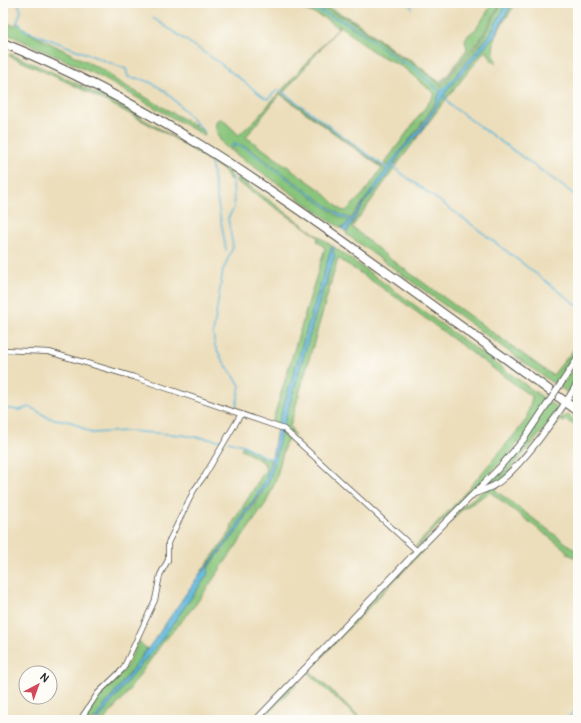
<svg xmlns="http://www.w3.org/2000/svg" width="581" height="723" viewBox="0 0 581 723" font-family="Pangolin,sans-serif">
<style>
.green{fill:#89c57b;stroke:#5a7853;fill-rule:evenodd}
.water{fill:#5eb7db;stroke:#447183}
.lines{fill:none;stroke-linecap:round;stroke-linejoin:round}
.stream{stroke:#5eb7db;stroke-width:1.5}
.minor-casing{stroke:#484641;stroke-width:6}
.tertiary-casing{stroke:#484641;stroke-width:7}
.trunk-casing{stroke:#484641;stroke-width:10}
.minor{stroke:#fff;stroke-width:4.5}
.tertiary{stroke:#fff;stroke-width:5.5}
.trunk{stroke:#fff;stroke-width:8}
.tertiary-bridge-casing{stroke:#484641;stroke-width:7;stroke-linecap:butt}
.tertiary-bridge{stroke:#fff;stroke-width:5.5}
</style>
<rect width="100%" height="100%" fill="#fdfcf7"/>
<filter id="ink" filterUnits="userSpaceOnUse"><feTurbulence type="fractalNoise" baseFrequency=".025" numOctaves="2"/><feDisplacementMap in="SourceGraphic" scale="8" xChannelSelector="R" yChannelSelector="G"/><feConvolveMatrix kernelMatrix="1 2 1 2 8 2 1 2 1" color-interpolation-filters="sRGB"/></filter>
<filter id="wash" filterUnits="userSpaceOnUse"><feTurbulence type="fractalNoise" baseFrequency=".012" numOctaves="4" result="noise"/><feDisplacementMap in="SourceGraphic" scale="16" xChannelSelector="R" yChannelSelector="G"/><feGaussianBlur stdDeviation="0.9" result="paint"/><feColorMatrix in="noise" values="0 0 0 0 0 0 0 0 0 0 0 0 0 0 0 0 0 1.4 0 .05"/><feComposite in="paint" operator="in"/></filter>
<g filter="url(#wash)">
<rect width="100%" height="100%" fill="#ecdebb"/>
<g class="green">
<path d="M273,3C324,3 361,31 399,61C403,64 408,64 413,67C422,75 431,84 440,92C428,121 405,142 389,168L384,164L435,94L404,68L372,51L340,26L284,92L282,90L340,26L337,27C322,12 293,7 273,3Z"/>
<path d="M297,3C336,3 372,36 401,58L410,61L442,86L482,39L502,3H507L489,36L453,79L441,91L413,67L401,61L351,24L312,7Z"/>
<polygon points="308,3 331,9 355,21 401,56 411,60 439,82 447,76 467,49 465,40 467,36 476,29 493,3 501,3 481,38 441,85 410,61 402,57 348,18"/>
<path d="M512,3H516C504,23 486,39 497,64L492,61L487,51L484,52L447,98L444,94L495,35Z"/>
<polygon points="3,21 15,26 17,22 30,33 105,71 114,79 204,131 205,136 97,75 3,32"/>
<path d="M10,54C87,85 161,127 231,173L230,180L225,171L172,137L117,107L67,82L9,56Z"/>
<path d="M280,92L387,170L349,221L350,218L339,214L248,148L235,143L231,146V151C222,146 212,130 217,120L222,119L239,135L257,118ZM280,94L382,168L364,193L346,211L341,210L322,191L246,137Z"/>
<polygon points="443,95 446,99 396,166 394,165 402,151 420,133"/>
<polygon points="237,145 247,149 338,216 348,220 347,225 341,228 339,227 233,152 233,147"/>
<polygon points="393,166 395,168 352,227 389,258 552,375 553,375 578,344 578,352 554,384 346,234 364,203"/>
<polygon points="237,177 332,246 278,425 272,423 325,248 317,241 318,239 316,235 236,181"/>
<path d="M334,247L559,409C547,425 501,488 482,487L525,442L521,439L507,456L450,513L418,547H415L458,501L514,435L526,420L532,397L403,302L338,258L290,426L295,436L283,427L324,286H326Z"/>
<polygon points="578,361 578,378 569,394 560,387"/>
<polygon points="568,415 578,423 578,428 566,420 564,422 561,420 495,490 578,552 578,559 568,554 566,550 490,492 462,510 454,518 309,670 363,720 360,720 307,672 262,720 258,720 461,508 521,462 560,418"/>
<polygon points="281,430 290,436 285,444 276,480 266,503 196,604 161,645 124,697 104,720 98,720 128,680 157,646 208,574 206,573 209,566 235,534 247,513 251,510 268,483 276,459"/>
<polygon points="243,446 263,458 271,460 265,481 253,501 245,510 234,532 205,569 201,572 231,531 232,524 266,469 264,463 241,449"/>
<polygon points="139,641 147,649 94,720 82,720 98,696 125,669"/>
</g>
<g class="water">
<polygon points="507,3 512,3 495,35 448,89 420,133 402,151 385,178 364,203 346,232 341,228 348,224 398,153 420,128 434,107 440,92 453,79 489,36"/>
<polygon points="332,246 334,247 333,253 335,255 327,277 326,286 324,286 283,427 278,425"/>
<polygon points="277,429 281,430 276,459 268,483 244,517 239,529 209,566 207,573 208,574 157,646 128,680 98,720 94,720 155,639 201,572 205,569 234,532 243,514 253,501 265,481 272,458"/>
</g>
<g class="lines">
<g class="stream">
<path d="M18,3L21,11L17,22L25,30L126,69L128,77C167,80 178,108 204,131"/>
<polyline points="295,3 312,8 351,25 400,61 413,67 440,92"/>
<polyline points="409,3 412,8"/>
<polyline points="153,18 217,61 265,98 268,99 277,90 280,90 388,169"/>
<polyline points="444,94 450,105 578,197"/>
<polyline points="232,147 235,144 247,149 339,215 349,219 348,224"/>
<polyline points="211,163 226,250"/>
<polyline points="393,166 397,170 471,224 578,306"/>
<polyline points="233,177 234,208 228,218 233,247 223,270 213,333 215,346 221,358 240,385 236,409"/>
<polyline points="3,408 19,410 30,407 49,418 72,422 91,433 127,431 182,435 224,441"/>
<polyline points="228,441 243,445 265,457 272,458"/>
<polyline points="566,720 578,707"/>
</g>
</g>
</g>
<g filter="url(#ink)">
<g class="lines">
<defs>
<g id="minor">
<polyline points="3,350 49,352 134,377 284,429 417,551"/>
<polyline points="80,720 98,693 123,669 155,600 160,575 168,560 168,543 194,490 205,475 241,414"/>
</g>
<g id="tertiary">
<path d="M476,493C481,491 487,489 493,486C520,470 562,410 578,382"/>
<polyline points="256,720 417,551 499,468 524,439"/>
</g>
<path id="trunk" d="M3,43C142,99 265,184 386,272C450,318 514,364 578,411"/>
</defs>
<use href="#minor" class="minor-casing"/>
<use href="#tertiary" class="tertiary-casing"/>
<use href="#trunk" class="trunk-casing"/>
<use href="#minor" class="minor"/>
<use href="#tertiary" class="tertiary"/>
<use href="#trunk" class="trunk"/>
<defs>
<polyline id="tertiary-bridge" points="524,439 578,358"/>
</defs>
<use href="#tertiary-bridge" class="tertiary-bridge-casing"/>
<use href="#tertiary-bridge" class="tertiary-bridge"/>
</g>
</g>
<rect width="581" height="723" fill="none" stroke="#fdfcf7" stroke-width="16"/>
<g transform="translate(38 685) rotate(41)"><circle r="19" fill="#fdfcf7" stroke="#a9a8a5"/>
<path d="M0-3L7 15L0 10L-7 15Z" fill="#d1495b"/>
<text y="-6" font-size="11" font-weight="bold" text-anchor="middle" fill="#2b2b2b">N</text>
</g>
</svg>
